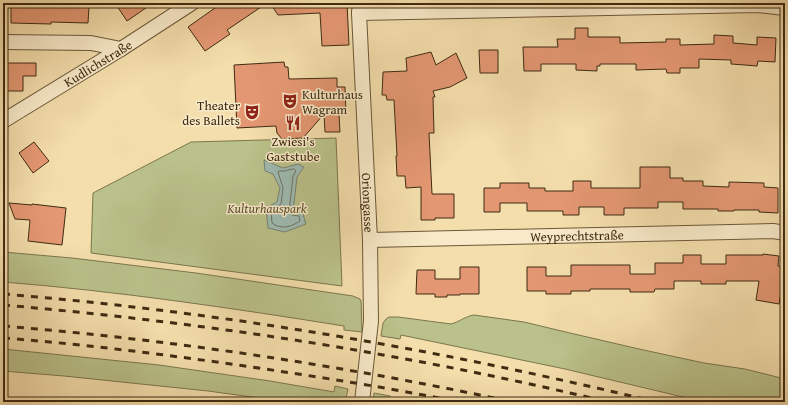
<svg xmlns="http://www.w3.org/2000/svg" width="788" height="405" viewBox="0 0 788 405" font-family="'Gentium Book Plus',serif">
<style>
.green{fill:#bac18a;stroke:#7c764e}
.water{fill:#9ebbb2;stroke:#788172}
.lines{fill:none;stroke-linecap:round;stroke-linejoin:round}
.shore{stroke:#6e7362;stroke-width:1}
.building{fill:#e39772;stroke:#3f2b12}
.street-casing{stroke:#6c5838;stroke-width:16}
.street{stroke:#f8eac9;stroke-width:14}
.rail{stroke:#3f2b12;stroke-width:3;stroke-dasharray:7 7;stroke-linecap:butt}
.labels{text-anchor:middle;stroke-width:3;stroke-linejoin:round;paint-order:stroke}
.street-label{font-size:13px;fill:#3f2b12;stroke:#f8eac9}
.poi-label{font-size:13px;fill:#3f2b12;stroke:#f8eac9;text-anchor:start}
.park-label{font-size:13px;font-style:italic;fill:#5e5030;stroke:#f8eac9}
</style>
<rect width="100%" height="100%" fill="#f4deac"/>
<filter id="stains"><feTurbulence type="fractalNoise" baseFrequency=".005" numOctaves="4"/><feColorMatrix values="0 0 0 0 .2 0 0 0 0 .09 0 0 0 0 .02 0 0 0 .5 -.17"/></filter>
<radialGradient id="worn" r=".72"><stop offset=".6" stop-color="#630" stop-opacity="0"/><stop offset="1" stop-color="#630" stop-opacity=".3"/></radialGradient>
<g class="green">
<polygon points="336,138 342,286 91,253 93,193 191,142"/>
<path d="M3,252L72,258L196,273L353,296L360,299L361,301L362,332L344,330V326C231,308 117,291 3,282Z"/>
<path d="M474,315L524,322L570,333L639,349L704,363L745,369L785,379V402H704L565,369L401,335L400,339L381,336L383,323L386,319L389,317H398L451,324C459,322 466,316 474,315Z"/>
<path d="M3,349L159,365L270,381L334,392L335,386L348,389C347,394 346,400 341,402H310L259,398L208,391L64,376L3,371Z"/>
<polygon points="374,393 390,396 393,400 404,402 373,402"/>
</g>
<polygon class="water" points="264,160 283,168 298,164 304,167 297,177 293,212 302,211 306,224 285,232 268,228 266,208 277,202 280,188 273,174 265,171"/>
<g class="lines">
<path class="shore" d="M294,169L296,171L293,176L289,212L292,215L299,216L300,221C291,227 281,230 272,223L271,211L281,204L283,188L278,172L279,171H284Z"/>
</g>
<g class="building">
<polygon points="11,3 51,3 51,5 89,6 88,23 51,22 51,24 11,23"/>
<polygon points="115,3 153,3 127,21"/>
<polygon points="222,3 267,3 227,30 230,34 205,51 188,27"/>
<polygon points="270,3 347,3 349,45 322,46 320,13 278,15"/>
<polygon points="575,28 588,28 588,37 620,37 620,43 666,42 666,39 680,39 680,45 714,44 714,35 733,36 733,43 757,45 757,37 776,38 775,62 758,61 757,66 745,65 731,64 731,60 699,59 699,68 680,68 680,73 667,73 666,69 636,70 636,64 600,64 600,66 597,66 597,71 576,70 576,64 541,64 541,71 524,71 523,47 558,47 557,39 575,39"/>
<polygon points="479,50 498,50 498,73 480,73"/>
<polygon points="431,52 436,65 456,53 467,78 450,87 433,91 435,97 433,97 434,133 429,133 432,194 454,194 454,218 435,218 435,220 421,220 421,187 406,188 405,176 397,176 396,156 397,156 394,100 387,100 386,95 382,95 383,72 407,71 406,58"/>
<polygon points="284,62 285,67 288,67 289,79 337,78 337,87 345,87 346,114 339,114 340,132 325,132 324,114 303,138 282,139 277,133 276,126 237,128 234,65"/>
<polygon points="3,63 36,63 36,76 23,76 23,91 5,91 5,87 3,87"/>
<polygon points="34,142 49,161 33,173 19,153"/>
<polygon points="640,167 670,167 670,178 683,178 683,181 703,181 703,186 729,187 729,182 764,183 764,187 778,188 778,213 759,212 759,210 734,210 734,211 718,211 718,209 683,209 683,202 658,202 658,208 624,208 624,215 604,215 604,207 579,207 579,215 563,215 563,211 527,211 527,203 500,203 500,212 484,212 484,188 500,188 500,183 529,183 529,188 545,188 545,191 573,191 573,181 591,181 591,188 640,188"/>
<polygon points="9,203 32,205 32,204 66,208 62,245 28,241 30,220 15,219"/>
<polygon points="763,254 779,256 778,266 785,267 785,293 781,292 779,304 756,300 759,281 726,281 726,284 701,284 701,281 674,281 674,289 655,289 654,292 630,292 630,289 590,289 590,291 571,291 571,294 546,294 546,291 527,291 527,267 546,267 546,276 571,276 571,265 630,265 630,274 655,274 655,263 683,263 683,255 701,255 701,264 726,264 726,255 763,255"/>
<polygon points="460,267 479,267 479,294 460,294 460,295 447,295 447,297 435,297 435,294 416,294 417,270 435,270 435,279 460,279"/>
</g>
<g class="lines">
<defs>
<g id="street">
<path id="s1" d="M360,3L359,13L370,240L371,321L362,402"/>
<polyline points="359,13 758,5 785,8"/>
<polyline points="3,42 91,43 121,49"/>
<path id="s2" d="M3,121L121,49L192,3"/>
<path id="s3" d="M370,240L773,231L785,233"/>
</g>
</defs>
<use href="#street" class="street-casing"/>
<use href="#street" class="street"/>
<g class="rail">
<path d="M3,294C223,312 442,350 656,402"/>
<path d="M3,305C141,317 279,335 416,361C481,373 545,387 609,402"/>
<path d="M3,326C174,340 345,366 513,402"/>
<path d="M3,338C82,344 160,354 238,365C312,376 386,387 459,402"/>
</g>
</g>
<defs>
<symbol id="theatre-bare" viewBox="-9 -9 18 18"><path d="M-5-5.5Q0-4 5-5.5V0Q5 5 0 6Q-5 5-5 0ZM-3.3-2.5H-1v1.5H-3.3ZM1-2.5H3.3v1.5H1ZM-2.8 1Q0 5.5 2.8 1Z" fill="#8f2418" stroke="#f8eac9" stroke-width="2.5" paint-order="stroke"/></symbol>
<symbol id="restaurant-bare" viewBox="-9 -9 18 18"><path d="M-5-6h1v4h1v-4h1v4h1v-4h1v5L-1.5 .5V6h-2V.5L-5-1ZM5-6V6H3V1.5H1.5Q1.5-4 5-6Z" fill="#8f2418" stroke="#f8eac9" stroke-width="2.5" paint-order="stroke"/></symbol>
</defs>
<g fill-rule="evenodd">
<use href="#theatre-bare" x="279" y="90" width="22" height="22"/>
<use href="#theatre-bare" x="241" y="101" width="22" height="22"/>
<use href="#restaurant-bare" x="282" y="112" width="22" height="22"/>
</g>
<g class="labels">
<g class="street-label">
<text dy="5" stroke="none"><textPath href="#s2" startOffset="111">Kudlichstraße</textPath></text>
<text dy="5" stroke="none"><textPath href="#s1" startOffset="200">Oriongasse</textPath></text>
<text dy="5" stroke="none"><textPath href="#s3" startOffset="207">Weyprechtstraße</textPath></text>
</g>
<g class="poi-label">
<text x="302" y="99">Kulturhaus<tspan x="302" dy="15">Wagram</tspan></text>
<text x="240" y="110" text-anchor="end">Theater<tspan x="240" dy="15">des Ballets</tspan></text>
<text x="293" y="146" text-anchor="middle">Zwiesi's<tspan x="293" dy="15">Gaststube</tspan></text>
</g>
<g class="park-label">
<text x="267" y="213">Kulturhauspark</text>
</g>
</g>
<rect width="788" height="405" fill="none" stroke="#f4deac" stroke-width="16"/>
<rect x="4" y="4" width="780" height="397" fill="none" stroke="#3f2b12" stroke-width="2"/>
<rect x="8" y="8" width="772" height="389" fill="none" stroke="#3f2b12"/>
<rect width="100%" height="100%" filter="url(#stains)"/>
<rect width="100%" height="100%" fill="url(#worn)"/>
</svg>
